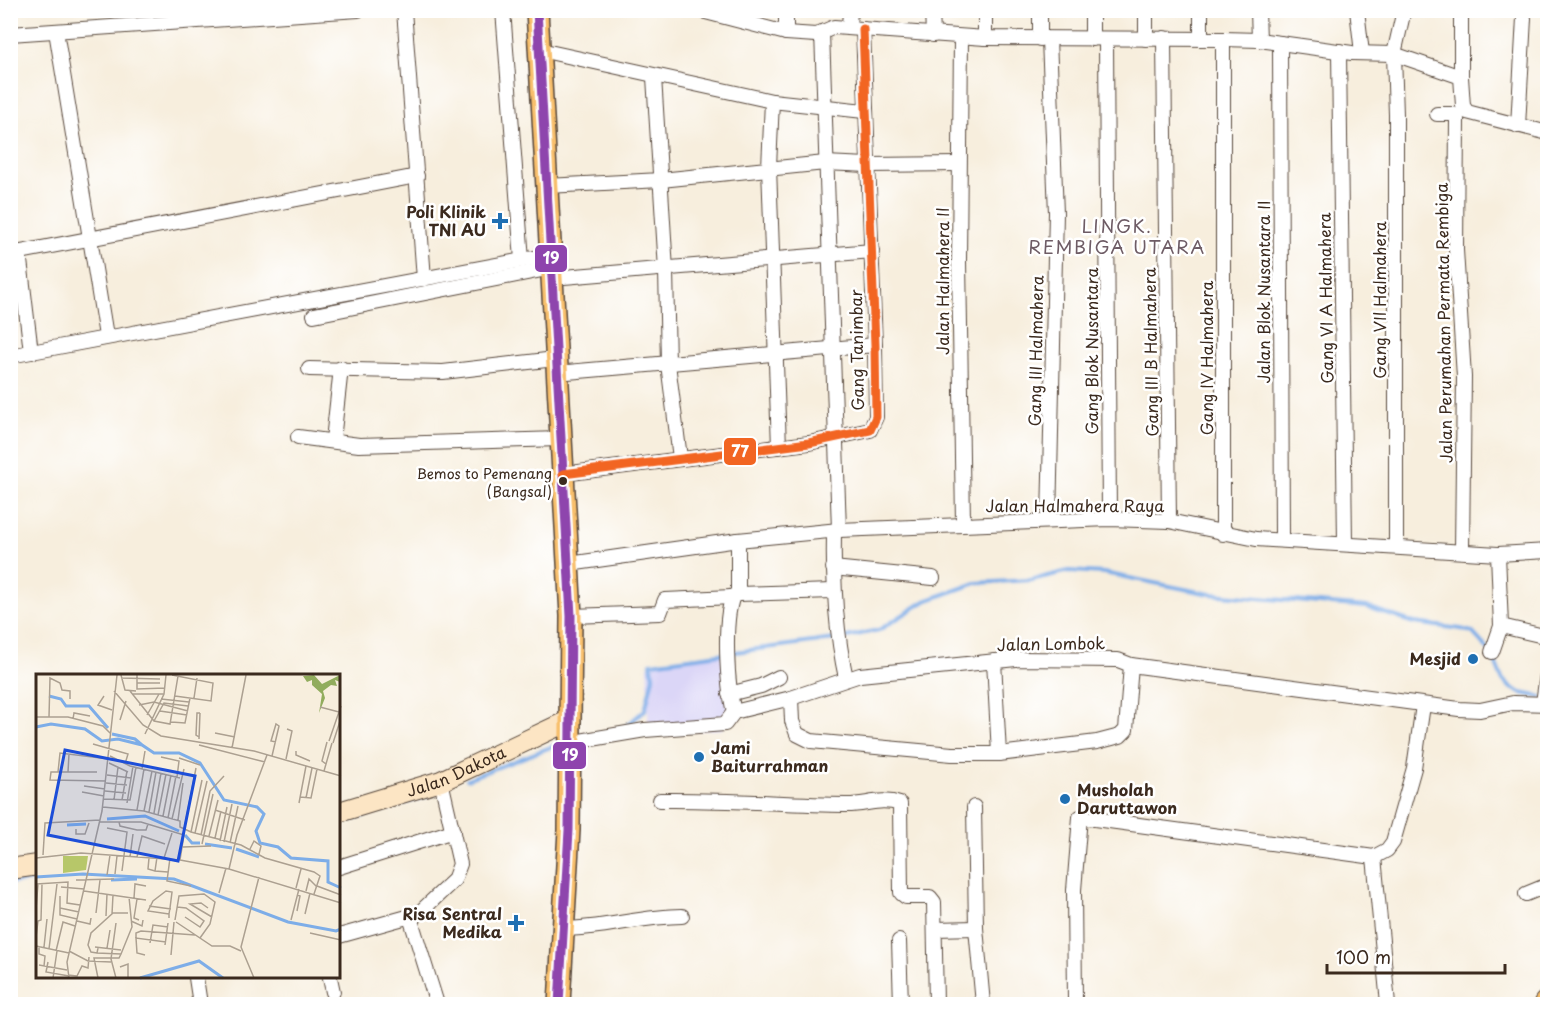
<svg xmlns="http://www.w3.org/2000/svg" width="1558" height="1015" viewBox="0 0 1558 1015" font-family="'Playpen Sans',sans-serif">
<style>
.built{fill:#dbd6f7}
.lines{fill:none;stroke-linecap:round;stroke-linejoin:round}
.stream{stroke:#7dade8;stroke-width:4}
.street-casing{stroke:#57473b;stroke-width:16}
.secondary-casing{stroke:#57473b;stroke-width:22}
.primary-casing{stroke:#57473b;stroke-width:24}
.highway-casing{stroke:#57473b;stroke-width:28}
.street{stroke:#fff;stroke-width:14}
.secondary{stroke:#fce5c4;stroke-width:20}
.primary{stroke:#f8bf6c;stroke-width:21}
.highway{stroke:#f8bf6c;stroke-width:26}
.bus-1-casing{stroke:#fff;stroke-width:14}
.bus-2-casing{stroke:#fff;stroke-width:14}
.bus-1{stroke:#8e44ad;stroke-width:9}
.bus-2{stroke:#f26522;stroke-width:9}
.poi-dot{fill:#1f6fb2;stroke:#fff;stroke-width:2}
.bus-dot{fill:#3b2a1e;stroke:#fff;stroke-width:2}
.labels{text-anchor:middle;stroke-width:5;stroke-linejoin:round;paint-order:stroke}
.bus-label{font-size:14px;fill:#3b2a1e;stroke:#fff;text-anchor:end}
.poi-label{font-size:16px;font-weight:bold;fill:#3b2a1e;stroke:#fff;text-anchor:end}
.street-label{font-size:16px;fill:#3b2a1e;stroke:#fff}
.neighbourhood-label{font-size:18px;letter-spacing:1.5px;fill:#6e5c65;stroke:#fff}
.inset-river{fill:none;stroke:#7dade8;stroke-width:3}
.inset-road{fill:none;stroke:#aca091;stroke-width:1.5}
.view{fill:#1d4ed8;fill-opacity:0.15;stroke:#1d4ed8;stroke-width:3}
.inset-edge{fill:none;stroke:#3b2a1e;stroke-width:3}
.line-badge{stroke:#fff;stroke-width:2}
.badge-label{font-size:16px;text-anchor:middle;font-weight:bold;fill:#fff}
</style>
<rect width="100%" height="100%" fill="#fff"/>
<filter id="ink" filterUnits="userSpaceOnUse"><feTurbulence type="fractalNoise" baseFrequency=".0167" numOctaves="2"/><feDisplacementMap in="SourceGraphic" scale="12" xChannelSelector="R" yChannelSelector="G"/><feConvolveMatrix kernelMatrix="1 2 1 2 8 2 1 2 1" color-interpolation-filters="sRGB"/></filter>
<filter id="wash" filterUnits="userSpaceOnUse"><feTurbulence type="fractalNoise" baseFrequency=".008" numOctaves="4" result="noise"/><feDisplacementMap in="SourceGraphic" scale="24" xChannelSelector="R" yChannelSelector="G"/><feGaussianBlur stdDeviation="1.35" result="paint"/><feColorMatrix in="noise" values="0 0 0 0 0 0 0 0 0 0 0 0 0 0 0 0 0 1.4 0 .05"/><feComposite in="paint" operator="in"/></filter>
<g filter="url(#wash)">
<rect width="100%" height="100%" fill="#f7eedd"/>
<polygon class="built" points="722,652 730,709 722,729 648,734 648,666"/>
<g class="lines">
<g class="stream">
<polyline points="842,638 879,630 925,601 976,583 1031,580 1069,571 1104,573 1210,594 1367,607 1414,623 1461,629 1472,632 1492,654 1502,679 1510,687 1521,693 1541,697"/>
<polyline points="624,728 645,710 653,677 651,663 835,639"/>
<polyline points="467,779 564,742"/>
<polyline points="339,823 435,793"/>
<polyline points="10,883 38,879"/>
</g>
</g>
</g>
<g filter="url(#ink)">
<g class="lines">
<defs>
<g id="street">
<polyline points="404,10 424,279"/>
<polyline points="503,10 522,260"/>
<polyline points="698,10 786,33 816,35 834,27 985,38 1223,39 1259,40 1352,53 1394,54 1461,77 1463,106 1467,112 1548,133"/>
<polyline points="786,10 786,33"/>
<polyline points="932,10 933,35"/>
<polyline points="985,10 985,38"/>
<polyline points="1040,10 1040,39"/>
<polyline points="1146,10 1146,39"/>
<polyline points="1201,10 1201,39"/>
<polyline points="1258,10 1259,40"/>
<polyline points="1357,10 1362,53"/>
<polyline points="1461,10 1461,77"/>
<polyline points="849,27 850,10"/>
<polyline points="56,31 106,336"/>
<polyline points="822,32 839,530"/>
<polyline points="10,34 358,10"/>
<polyline points="961,38 959,261 963,523"/>
<polyline points="1164,38 1169,521"/>
<polyline points="1049,39 1056,213 1049,520"/>
<polyline points="1092,39 1092,10"/>
<polyline points="1106,39 1109,519"/>
<polyline points="1280,43 1282,540"/>
<polyline points="540,50 772,101 864,111"/>
<polyline points="1339,51 1345,544"/>
<polyline points="654,77 666,270 668,364 680,458"/>
<polyline points="772,101 769,167 779,447"/>
<polyline points="1437,114 1453,114 1457,119 1456,250 1464,377 1462,550"/>
<polyline points="1518,126 1524,18"/>
<polyline points="547,186 661,180 825,163 868,165 959,164"/>
<polyline points="19,252 31,352"/>
<polyline points="10,254 417,176"/>
<polyline points="552,278 872,251"/>
<polyline points="314,315 552,268"/>
<polyline points="10,356 550,255"/>
<polyline points="309,369 443,372 555,359"/>
<polyline points="556,373 875,345"/>
<polyline points="298,437 359,445 560,439"/>
<polyline points="333,440 341,368"/>
<polyline points="563,474 809,443 870,430 876,417 875,345 863,29"/>
<path d="M834,531C833,581 835,629 846,678"/>
<polyline points="1223,534 1223,39"/>
<polyline points="738,540 738,594 833,591"/>
<polyline points="1396,547 1396,115 1394,54 1404,10"/>
<polyline points="1498,554 1548,551"/>
<polyline points="569,564 738,540 839,530 1109,519 1169,521 1256,539 1498,554 1501,626 1548,637"/>
<polyline points="833,568 933,578"/>
<polyline points="571,616 660,613 665,600 732,597"/>
<polyline points="1492,652 1501,626"/>
<polyline points="994,661 999,754"/>
<polyline points="729,694 761,686 779,677"/>
<polyline points="791,698 792,721 797,734 811,741 952,754 999,754 1097,742 1120,736 1126,730 1131,665"/>
<polyline points="1543,703 1548,667"/>
<path d="M734,712C727,685 723,621 733,596L738,594"/>
<polyline points="568,743 645,730 725,724 734,712 791,698 860,675 1016,659 1118,660 1131,665 1459,709 1480,710 1513,703 1548,704"/>
<path d="M660,800C722,799 783,804 845,805C865,806 880,797 900,804L901,893L906,897H930L934,902L936,1004"/>
<polyline points="974,807 976,928 983,1004"/>
<polyline points="1374,857 1387,850 1393,842 1414,768 1423,705"/>
<polyline points="1374,857 1388,1004"/>
<polyline points="339,867 453,831"/>
<polyline points="1526,894 1548,885"/>
<polyline points="410,917 437,1004"/>
<path d="M563,929C604,929 642,916 682,916"/>
<polyline points="935,929 976,928"/>
<polyline points="339,936 418,914 454,880 460,864 441,781"/>
<polyline points="899,941 901,1004"/>
<polyline points="196,978 200,1004"/>
<polyline points="330,978 333,992"/>
<polyline points="1075,1004 1074,890 1080,817 1374,857"/>
</g>
<g id="secondary">
<path id="s1" d="M339,812L441,781L568,721"/>
<polyline points="10,869 38,865"/>
</g>
<polyline id="primary" points="537,10 571,616 569,830 559,1004"/>
<polyline id="highway" points="1547,1004 1548,1004"/>
</defs>
<use href="#street" class="street-casing"/>
<use href="#secondary" class="secondary-casing"/>
<use href="#primary" class="primary-casing"/>
<use href="#highway" class="highway-casing"/>
<use href="#street" class="street"/>
<use href="#secondary" class="secondary"/>
<use href="#primary" class="primary"/>
<use href="#highway" class="highway"/>
<defs>
<polyline id="bus-1" points="537,10 571,616 569,830 559,1004"/>
<polyline id="bus-2" points="563,474 809,443 870,430 876,417 875,345 863,29"/>
</defs>
<use href="#bus-1" class="bus-1-casing"/>
<use href="#bus-2" class="bus-2-casing"/>
<use href="#bus-1" class="bus-1"/>
<use href="#bus-2" class="bus-2"/>
</g>
</g>
<g class="poi-dot">
<path d="M497 212h6v6h6v6h-6v6h-6v-6h-6v-6h6z"/>
<circle cx="1473" cy="659" r="6"/>
<circle cx="699" cy="757" r="6"/>
<circle cx="1065" cy="799" r="6"/>
<path d="M513 914h6v6h6v6h-6v6h-6v-6h-6v-6h6z"/>
</g>
<circle class="bus-dot" cx="563" cy="481" r="5"/>
<g class="labels">
<g class="bus-label">
<text x="552" y="479">Bemos to Pemenang<tspan x="552" dy="18">(Bangsal)</tspan></text>
</g>
<g class="poi-label">
<text x="486" y="218">Poli Klinik<tspan x="486" dy="18">TNI AU</tspan></text>
<text x="1461" y="665">Mesjid</text>
<text x="711" y="754" text-anchor="start">Jami<tspan x="711" dy="18">Baiturrahman</tspan></text>
<text x="1077" y="796" text-anchor="start">Musholah<tspan x="1077" dy="18">Daruttawon</tspan></text>
<text x="502" y="920">Risa Sentral<tspan x="502" dy="18">Medika</tspan></text>
</g>
<g class="street-label">
<text transform="translate(943 281) rotate(-90)" y="6">Jalan Halmahera II</text>
<text transform="translate(1264 292) rotate(-90)" y="6">Jalan Blok Nusantara II</text>
<text transform="translate(1326 298) rotate(-91)" y="6">Gang VI A Halmahera</text>
<text transform="translate(1380 300) rotate(-90)" y="6">Gang VII Halmahera</text>
<text transform="translate(1444 323) rotate(-91)" y="6">Jalan Perumahan Permata Rembiga</text>
<text transform="translate(857 350) rotate(-91)" y="6">Gang Tanimbar</text>
<text transform="translate(1036 351) rotate(-89)" y="6">Gang III Halmahera</text>
<text transform="translate(1092 351) rotate(-90)" y="6">Gang Blok Nusantara</text>
<text transform="translate(1151 352) rotate(-91)" y="6">Gang III B Halmahera</text>
<text transform="translate(1207 358) rotate(-90)" y="6">Gang IV Halmahera</text>
<text x="1075" y="512">Jalan Halmahera Raya</text>
<text transform="translate(1051 644) rotate(-1)" y="6">Jalan Lombok</text>
<text dy="6" stroke="none"><textPath href="#s1" startOffset="124">Jalan Dakota</textPath></text>
</g>
<g class="neighbourhood-label">
<text x="1117" y="233">LINGK.<tspan x="1117" dy="21">REMBIGA UTARA</tspan></text>
</g>
</g>
<g transform="translate(36 674)">
<rect width="304" height="304" fill="#f7eedd"/>
<path d="M27,182H52L50,196L27,199Z" fill="#b7c769"/>
<path d="M278,1L286,10L304,1V8L299,6L301,12L295,11L287,17L289,24L283,39L286,20L276,11V6L271,8L267,2Z" fill="#91ac5d"/>
<path class="inset-river" d="M13,22L25,25L30,32H53L72,54M0,53L15,50L49,55L66,67L82,65L106,71L118,79H143L164,89L188,126L221,133L228,140L220,157L224,169L242,173L255,184L292,187V208L305,214M76,60L99,65L106,71M71,145L109,142L143,157M31,151L50,150M149,161L156,169H164M169,170L196,174M200,175L223,183M0,203L47,200L138,205L252,248L300,257L305,255M75,206L101,205M104,304L163,287L187,304"/>
<path class="inset-road" d="M85,1L89,16L100,17M101,1V15L129,14M136,1L177,9L175,27L139,22M85,4L124,5M101,9H124M78,17L107,51L125,62L218,77L305,102M94,17L118,47L134,50L142,2M96,20H128M68,22L62,31L76,36M158,24L161,4M125,25L153,28M103,31L118,28L152,37M284,33L303,38M124,37L151,41M111,41L123,20M0,43H32L67,52L74,59M13,43L14,4L24,9L26,16L34,17V25M37,45L38,39L54,42M84,46L90,27M118,47L128,29L152,32M135,48L149,49L154,24M179,59L199,63M109,60L128,20L130,1M163,63L160,61L161,39H164M163,65L164,39M293,67L305,32M297,69L304,47M57,70L92,80L89,90M163,71L229,88M196,74L210,1M260,77V81L274,87M74,82L94,92L144,104M236,82L243,52L240,50L235,67L240,68M125,83L143,87L141,103M143,84L164,91M250,85L256,57L251,55M73,89L92,98M290,90L286,87L291,68M106,95L109,77M288,97L296,69M22,98L24,79L73,85M32,98L33,80M61,98H15L14,106L70,107M71,101L95,104M70,109L91,111M48,112L69,115M69,117L90,119M46,118L68,122M264,123L275,124L281,95M270,124L276,94M68,125L94,126L100,93M78,126L82,93M86,126L91,97M91,129L97,92M263,129L270,92M67,133L108,137L144,147V153L155,158L205,171L229,184L278,198L284,202L278,220M101,136L108,95M179,136L209,146M108,137L116,97M113,138L120,98M118,139L125,99M122,141L130,100M127,142L135,101M132,144L140,102M136,145L148,95M142,146L147,109M64,148H105L148,161L144,186M83,148L84,152L101,156H110L112,150M71,154L91,158L86,197M40,155V160H49L53,149M148,156L160,94M155,158L166,106M159,159L171,107M165,161L174,117L188,102M173,162L182,126M179,164L185,137M184,167L191,133M188,168L196,130M194,169L202,132M166,170L177,120M147,173L175,172M214,175L218,167L225,172L223,180M7,181L9,149L64,146M94,183L97,160M101,183L106,162L129,170M121,183L119,197L132,198M0,184L45,179L144,186L193,195L305,229M113,184L112,195L119,197M128,184L136,159M134,184L131,207L155,212M193,195L201,161L231,81M79,200L81,182M71,201L74,181M40,206L78,205M0,210L32,208L31,229L44,231M281,212L305,221M25,213L48,215M260,214L265,195M48,217L110,226M270,217L273,205L281,213M183,219L190,194M24,222V241L41,245M98,224L99,210L110,212M101,225L98,244L103,246M113,232L135,235M141,233L150,234L168,247L164,253L149,243M24,234L43,238M172,234L165,229L154,230L176,243M0,235L2,210M261,237L264,222L261,221M60,239L64,206M76,240L77,221M269,240L274,219M70,242L71,220M133,244V240L134,234L136,218L130,217L117,227L112,237L133,240M139,246L143,222L168,220L179,228L174,250L164,264M255,246L263,215M41,247L54,250L55,244M95,247L106,252L107,246M140,248L176,272H194L205,277M80,249L75,285L80,304M274,259L305,266M0,263L2,247L5,246L6,210M100,264V259L105,257L159,261M114,269L117,251L132,253M129,271L132,249M0,272L33,279M3,272V280L9,282L8,292M8,273L11,245M59,273L85,276M62,274L61,279L85,280L96,253L93,223M71,274L74,256M13,275L21,210M20,277L27,248L39,252M33,277L52,287L75,288M61,279L55,278L52,271L55,259L77,239H92M109,281L101,279L100,264L130,268M135,281L138,248M12,288L10,298L33,302M3,291L31,296M84,293L92,290V304M32,301L41,302L46,292L52,294L53,283M17,304L21,277M33,304L31,288L66,137L81,1M62,304L58,284H83L85,280M218,304L205,273L223,203"/>
<path class="view" d="M29,76L159,102L142,187L12,161Z"/>
<rect width="304" height="304" class="inset-edge"/>
</g>
<g class="line-badge">
<rect x="534" y="244" width="34" height="29" rx="6" fill="#8e44ad"/>
<rect x="723" y="437" width="34" height="29" rx="6" fill="#f26522"/>
<rect x="552" y="741" width="35" height="29" rx="6" fill="#8e44ad"/>
</g>
<g class="badge-label">
<text x="551" y="264">19</text>
<text x="740" y="457">77</text>
<text x="570" y="761">19</text>
</g>
<rect width="1558" height="1015" fill="none" stroke="#fff" stroke-width="36"/>
<path d="M1327 964v9h178v-9" fill="none" stroke="#3b2a1e" stroke-width="3"/>
<text x="1336" y="964" font-size="18" fill="#3b2a1e" stroke="#ffffff" stroke-width="4.5" paint-order="stroke">100 m</text>
</svg>
